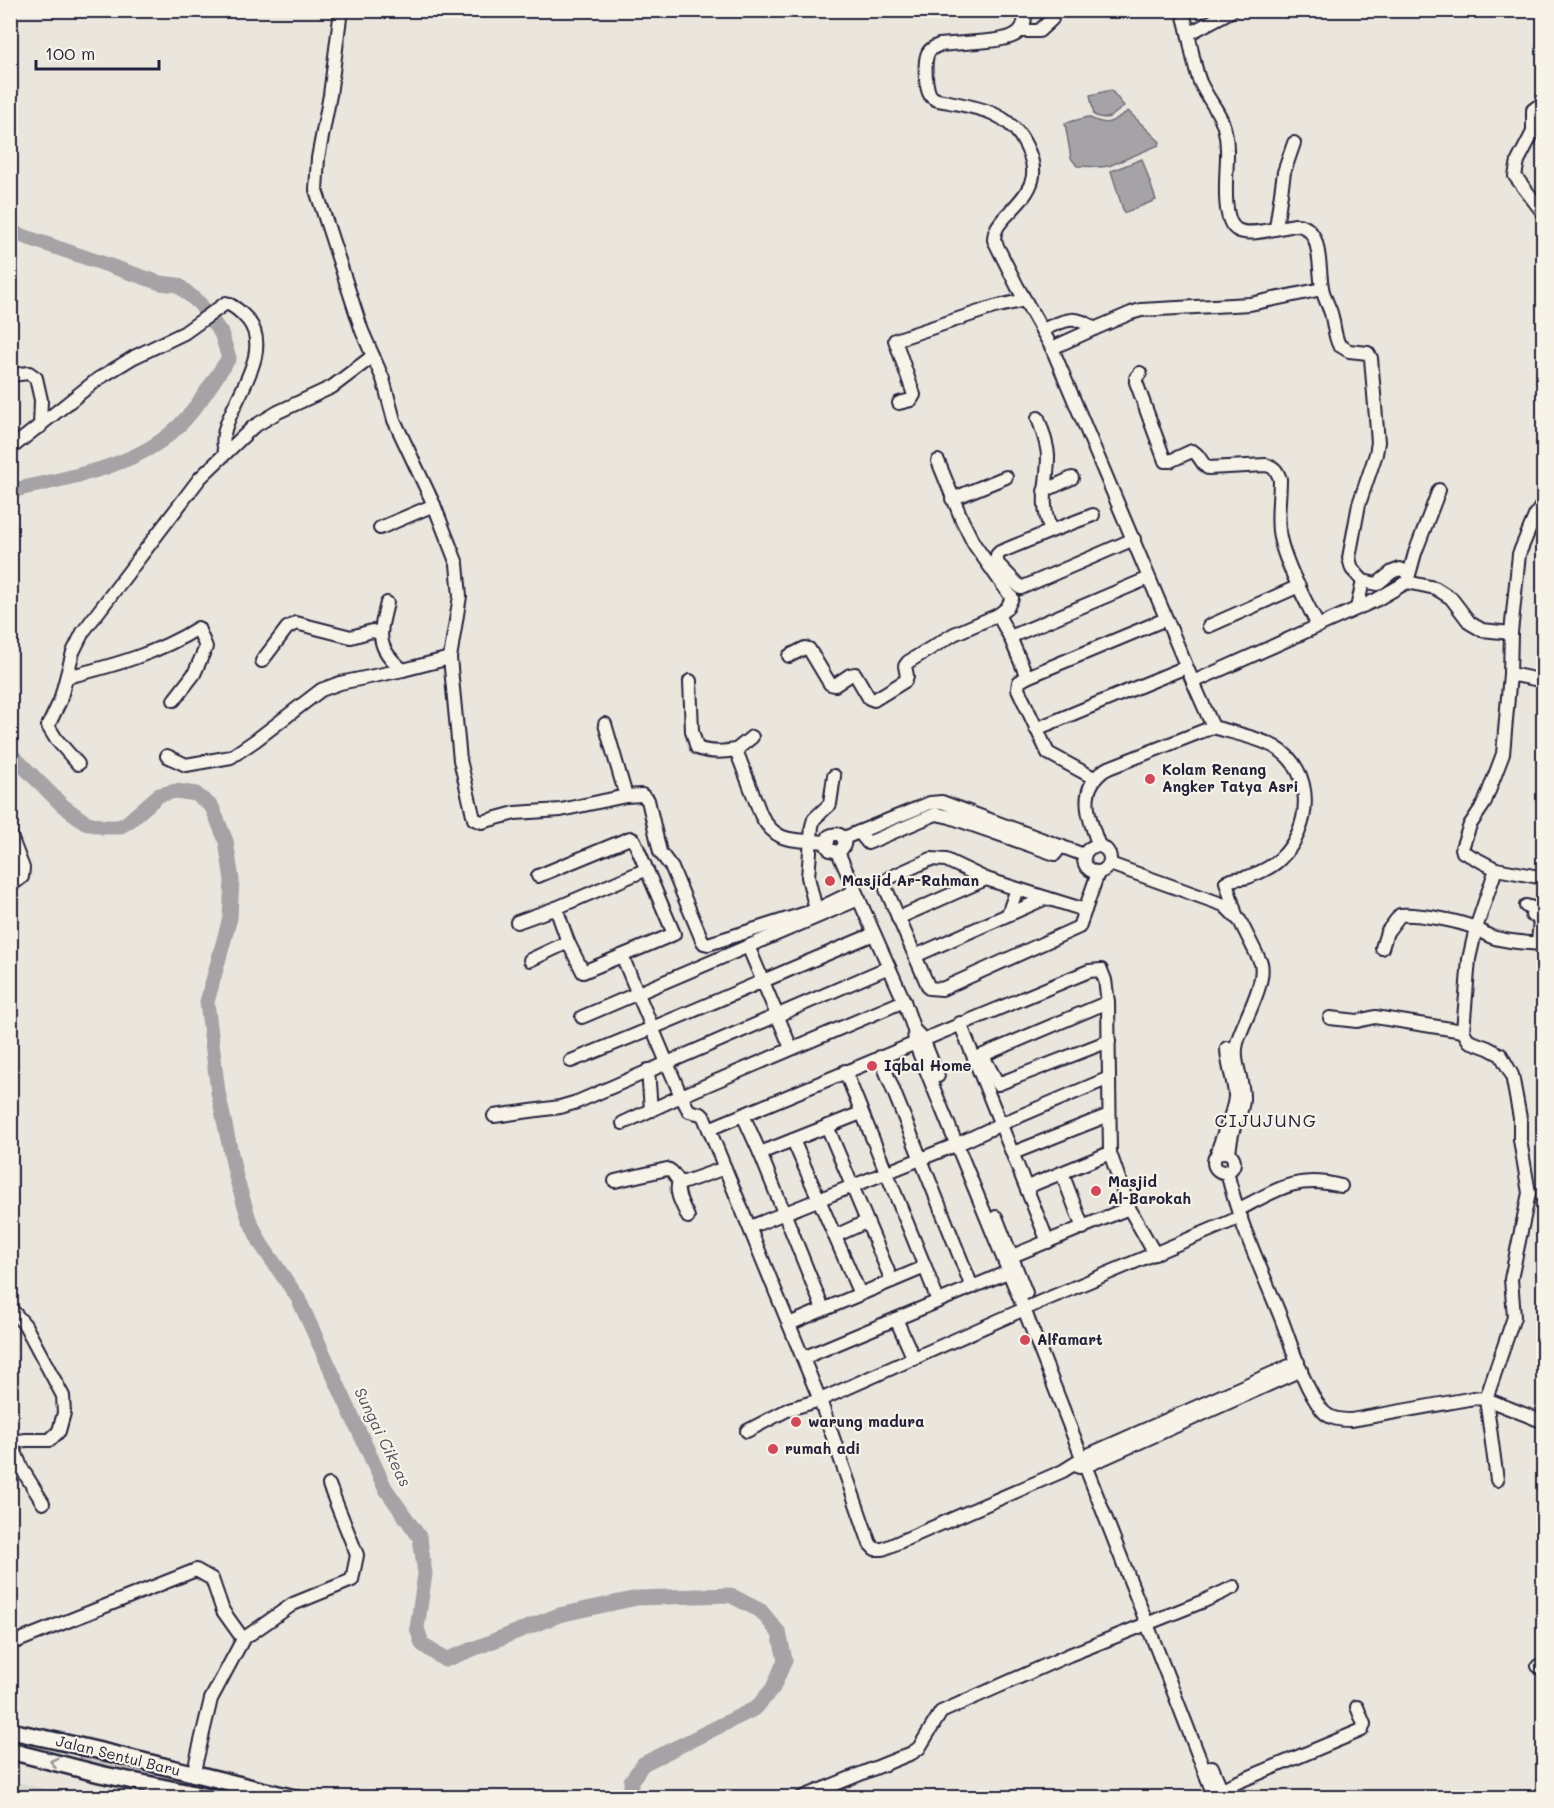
<svg xmlns="http://www.w3.org/2000/svg" width="1554" height="1808" viewBox="0 0 1554 1808" font-family="Mali,sans-serif">
<style>
.built{fill:#dbd8d2}
.green{fill:#cdc9c6;stroke:#787680;stroke-width:1.5}
.water{fill:#a6a3a6;stroke:#716f7b;stroke-width:1.5}
.lines{fill:none;stroke-linecap:round;stroke-linejoin:round}
.river{stroke:#a6a3a6;stroke-width:15}
.minor-casing{stroke:#22223b;stroke-width:16}
.major-casing{stroke:#22223b;stroke-width:20}
.minor{stroke:#f7f3e8;stroke-width:12}
.major{stroke:#f7f3e8;stroke-width:15}
.oneway{stroke:#97959a}
.poi-dot{fill:#d1495b;stroke:#f7f3e8;stroke-width:2}
.labels{text-anchor:middle;stroke-width:4.5;stroke-linejoin:round;paint-order:stroke}
.poi-label{font-size:15px;font-weight:bold;fill:#22223b;stroke:#f7f3e8;text-anchor:start}
.street-label{font-size:15px;fill:#22223b;stroke:#f7f3e8}
.water-label{font-size:16px;font-style:italic;fill:#504f60;stroke:#f7f3e8}
.quarter-label{font-size:18px;letter-spacing:1.5px;fill:#22223b;stroke:#f7f3e8}
</style>
<rect width="100%" height="100%" fill="#eae6de"/>
<filter id="ink" filterUnits="userSpaceOnUse"><feTurbulence type="fractalNoise" baseFrequency=".0167" numOctaves="2"/><feDisplacementMap in="SourceGraphic" scale="12" xChannelSelector="R" yChannelSelector="G"/><feConvolveMatrix kernelMatrix="1 2 1 2 8 2 1 2 1" color-interpolation-filters="sRGB"/></filter>
<g filter="url(#ink)">
<polygon class="built" points="11,1780 72,1797 11,1797"/>
<polygon class="green" points="85,1746 295,1797 213,1797 77,1768"/>
<g class="water">
<path d="M1111,90L1124,106C1112,116 1109,122 1094,115L1090,95Z"/>
<path d="M1128,111L1160,142L1159,145L1109,166L1101,167L1077,166L1071,158L1065,123L1088,117C1108,127 1111,123 1128,111Z"/>
<polygon points="1142,159 1156,200 1124,213 1111,171"/>
</g>
<g class="lines">
<g class="river">
<path d="M10,230L17,234L160,283L178,285L200,304L221,333L229,358C210,385 193,417 166,437C126,469 60,479 10,491"/>
<polyline points="10,753 62,805 85,822 103,827 119,827 128,822 159,795 176,791 196,794 212,807 226,841 232,880 230,918 207,1002 218,1092 236,1177 249,1219 261,1244 298,1298 385,1488 420,1538 425,1574 417,1628 422,1644 445,1660 559,1615 637,1598 730,1595 761,1611 779,1633 785,1660 773,1688 756,1708 643,1764 631,1781 631,1798"/>
</g>
<defs>
<g id="minor">
<polyline points="341,10 330,95 318,158 316,190 362,331 383,379 394,420 434,505 457,564 460,596 450,658 460,760 474,819 482,822 515,813 561,810 626,796 642,795 648,800 660,852 672,868 702,940 704,943 708,944 816,910 855,891"/>
<path d="M1024,10C1030,41 998,40 977,42C964,43 951,44 939,45C934,47 930,49 928,53C924,61 925,92 932,97C936,101 944,101 949,102C977,108 1004,111 1021,137C1043,173 1034,188 1006,216C1000,223 994,229 994,240L1017,286L1052,348L1193,682L1213,727L1106,769C1076,789 1089,818 1099,846"/>
<path d="M1182,10C1190,33 1192,62 1200,82C1213,110 1226,114 1227,149C1228,167 1220,218 1236,229C1248,238 1280,227 1295,225C1323,225 1318,267 1322,287C1323,296 1328,304 1331,313C1334,323 1334,335 1339,345L1349,351L1368,353L1371,358L1378,442L1376,454L1359,504L1349,558L1352,569L1363,581"/>
<polyline points="1021,31 1039,31 1052,19"/>
<polyline points="1190,33 1233,10"/>
<polyline points="1544,108 1537,107 1533,110 1533,132 1518,161 1515,176 1544,214"/>
<polyline points="1276,228 1284,172 1294,143"/>
<path d="M1042,330C1063,321 1075,313 1094,329L1131,313L1141,310L1250,304L1322,289"/>
<polyline points="1052,348 1094,329"/>
<path d="M1140,373L1136,378V382L1165,461H1170L1192,451C1200,454 1201,464 1208,468L1266,465C1275,467 1277,471 1280,479C1280,496 1277,514 1279,531C1281,556 1306,601 1318,626"/>
<polyline points="10,375 29,373 36,378 41,400 40,427"/>
<polyline points="899,403 911,400 914,395 895,340 994,307 1025,300"/>
<path d="M1038,418C1042,430 1047,442 1048,455C1048,486 1039,500 1051,531L1000,552L997,555V563L1021,588L1134,539"/>
<path d="M10,449L98,379L134,357L184,333L226,303C234,306 242,313 248,320C280,360 209,421 226,452"/>
<polyline points="938,461 962,520 974,544 1012,598 1007,608 998,615 1010,637 1027,677 1019,682 1018,689 1048,753 1094,778"/>
<polyline points="1044,491 1072,478"/>
<polyline points="952,499 1006,477"/>
<polyline points="380,528 434,505"/>
<polyline points="1051,531 1093,515"/>
<polyline points="1407,582 1435,588 1451,598 1470,623 1482,630 1511,633"/>
<path d="M387,603C379,635 375,647 403,670"/>
<polyline points="1357,608 1363,581 1377,584 1392,572 1400,569 1409,573"/>
<polyline points="1209,626 1299,586"/>
<polyline points="1010,637 1149,578"/>
<polyline points="789,656 805,648 809,649 830,684 835,685 850,675 855,674 869,698 874,700 905,681 907,676 905,666 908,662 954,634 998,615"/>
<polyline points="262,661 287,628 296,623 351,637 372,631 380,633"/>
<polyline points="1510,674 1544,681"/>
<path d="M67,677C112,666 159,653 198,628L206,647L194,674L174,700"/>
<polyline points="1027,677 1166,619"/>
<path d="M690,681L692,731L697,748C709,753 724,752 736,750L761,815C777,846 797,839 827,842"/>
<polyline points="1193,682 1376,600 1407,582 1415,553 1439,490"/>
<polyline points="605,724 626,796"/>
<path d="M1213,727C1233,733 1257,737 1275,747C1316,771 1312,829 1280,859C1272,867 1259,873 1248,877C1241,879 1233,878 1226,882L1236,915"/>
<polyline points="1036,729 1186,667"/>
<polyline points="736,750 752,737"/>
<polyline points="167,756 186,765 231,757 256,740 321,690 340,683 403,670 450,658"/>
<polyline points="78,764 56,739 48,726 60,701 73,652 83,632 200,478 253,427 278,412 332,387 373,356"/>
<polyline points="859,832 868,843 936,814 950,817 1055,854 1061,846"/>
<polyline points="10,834 23,868 22,877 10,886"/>
<polyline points="844,838 918,808 930,803 942,802 1084,855"/>
<circle cx="1097" cy="859" r="13"/>
<path d="M838,852C851,844 842,829 829,836L827,846L830,850L838,852L904,1001L914,1030L915,1043L1024,1309L1215,1798"/>
<path d="M1110,864L1224,905L1240,921L1261,963C1266,985 1243,1021 1237,1043C1232,1062 1244,1080 1243,1099C1243,1110 1237,1119 1233,1130C1231,1137 1230,1145 1229,1153"/>
<polyline points="1496,869 1544,878"/>
<polyline points="538,876 630,838 634,840 674,934 583,972 568,942 556,908"/>
<polyline points="986,879 946,860 931,859 889,878 886,882 886,889 929,988 942,989 1079,927 1098,873"/>
<polyline points="1526,906 1533,908 1532,915 1540,918 1538,944"/>
<polyline points="816,910 808,877 812,826 814,819 830,804 834,776"/>
<polyline points="1008,914 1017,889"/>
<polyline points="898,918 986,879 1085,910"/>
<polyline points="517,922 556,908 645,870"/>
<polyline points="748,946 791,1048"/>
<path d="M1382,948L1387,932L1400,915C1417,913 1459,921 1475,928C1481,930 1485,935 1492,937C1508,942 1526,943 1544,944"/>
<polyline points="622,956 681,1096 689,1111 701,1114 704,1117 820,1400 870,1544 875,1549 883,1549 1063,1471 1090,1454 1298,1362"/>
<polyline points="915,956 1046,898"/>
<polyline points="530,960 568,942"/>
<polyline points="582,1017 859,899"/>
<polyline points="1330,1018 1357,1021 1375,1017 1463,1031"/>
<polyline points="960,1023 1048,1242"/>
<polyline points="914,1030 923,1039 938,1076"/>
<polyline points="983,1056 998,1084 1109,1041"/>
<polyline points="880,1057 972,1287"/>
<polyline points="976,1058 1108,1002"/>
<path d="M571,1061C673,1021 773,976 874,934"/>
<polyline points="648,1070 651,1110"/>
<polyline points="743,1115 760,1153"/>
<polyline points="494,1116 560,1107 577,1102 889,967"/>
<polyline points="623,1123 681,1096 904,1001"/>
<polyline points="827,1126 892,1281"/>
<polyline points="709,1129 1089,971 1101,970 1105,980 1108,1002 1110,1153 1129,1208 1155,1254"/>
<polyline points="793,1140 860,1294"/>
<circle cx="1224" cy="1162" r="10"/>
<polyline points="1013,1153 1109,1115"/>
<path d="M1217,1154C1221,1136 1235,1113 1235,1095C1234,1079 1227,1065 1227,1048"/>
<path d="M1227,1171C1238,1222 1262,1270 1281,1318C1292,1346 1303,1386 1322,1410C1329,1419 1340,1420 1351,1420L1474,1398L1486,1399L1544,1422"/>
<polyline points="1062,1173 1083,1228"/>
<path d="M615,1181L667,1169C675,1171 675,1180 682,1183L725,1168"/>
<path d="M679,1182C674,1193 684,1207 688,1217"/>
<polyline points="1027,1187 1110,1153"/>
<path d="M1238,1210C1276,1190 1297,1174 1341,1186"/>
<polyline points="996,1217 1026,1293"/>
<polyline points="750,1227 958,1144 1001,1124 1109,1078"/>
<polyline points="835,1236 866,1222"/>
<polyline points="1005,1259 1129,1208"/>
<polyline points="925,1267 938,1301"/>
<polyline points="10,1308 25,1325 63,1396 64,1413 59,1431 50,1440 26,1440 10,1442"/>
<polyline points="823,1309 760,1153 861,1113"/>
<polyline points="896,1319 914,1359"/>
<polyline points="789,1324 925,1267 845,1071"/>
<polyline points="803,1358 1015,1269"/>
<polyline points="747,1431 789,1409 820,1400 1040,1302 1241,1217"/>
<polyline points="11,1442 22,1469 43,1503"/>
<polyline points="1079,1467 1093,1463 1301,1370"/>
<polyline points="1497,1480 1486,1399 1514,1317 1511,1279 1529,1193 1520,1140 1520,1118 1512,1075 1501,1055 1488,1048 1469,1041 1463,1031 1469,959 1476,928 1496,869 1463,852 1462,848 1470,825 1484,804 1503,754 1510,674 1511,633 1519,554 1535,516 1544,502"/>
<polyline points="10,1644 196,1570 212,1579 223,1611 243,1639 293,1604 352,1580 357,1555 329,1485"/>
<polyline points="1538,1666 1544,1669"/>
<polyline points="1212,1767 1225,1798"/>
<polyline points="193,1775 211,1699 243,1639"/>
<polyline points="1214,1792 1362,1730 1364,1724 1357,1707"/>
<polyline points="10,1795 12,1798"/>
<polyline points="801,1798 912,1753 919,1748 941,1712 1069,1655 1204,1601 1234,1587"/>
</g>
<g id="major">
<path d="M10,1731C106,1750 200,1776 295,1798"/>
<polyline points="10,1751 100,1774 213,1798"/>
</g>
</defs>
<use href="#minor" class="minor-casing"/>
<use href="#major" class="major-casing"/>
<use href="#minor" class="minor"/>
<use href="#major" class="major"/>
</g>
<defs><path id="oneway-chevron" d="M-2-3.5L2.5 0L-2 3.5" fill="none" stroke-width="1.6" stroke-linecap="round" stroke-linejoin="round" transform="scale(1.5)"/></defs>
<use class="oneway" href="#oneway-chevron" transform="translate(54 1762) rotate(-166)"/>
</g>
<g class="poi-dot">
<circle cx="1150" cy="779" r="6"/>
<circle cx="830" cy="881" r="6"/>
<circle cx="872" cy="1066" r="6"/>
<circle cx="1096" cy="1191" r="6"/>
<circle cx="1025" cy="1340" r="6"/>
<circle cx="796" cy="1422" r="6"/>
<circle cx="773" cy="1449" r="6"/>
</g>
<g class="labels">
<g class="poi-label">
<text x="1162" y="775">Kolam Renang<tspan x="1162" dy="17">Angker Tatya Asri</tspan></text>
<text x="842" y="886">Masjid Ar-Rahman</text>
<text x="884" y="1071">Iqbal Home</text>
<text x="1108" y="1187">Masjid<tspan x="1108" dy="17">Al-Barokah</tspan></text>
<text x="1037" y="1345">Alfamart</text>
<text x="808" y="1427">warung madura</text>
<text x="785" y="1454">rumah adi</text>
</g>
<g class="street-label">
<text transform="translate(118 1756) rotate(14)" y="5">Jalan Sentul Baru</text>
</g>
<g class="water-label">
<text transform="translate(383 1437) rotate(64)" y="6">Sungai Cikeas</text>
</g>
<g class="quarter-label">
<text x="1266" y="1127">CIJUJUNG</text>
</g>
</g>
<rect width="1554" height="1808" fill="none" stroke="#f7f3e8" stroke-width="36"/>
<rect x="18" y="18" width="1518" height="1772" fill="none" stroke="#22223b" stroke-width="2" filter="url(#ink)"/>
<path d="M36 60v9h123v-9" fill="none" stroke="#22223b" stroke-width="3"/>
<text x="45" y="60" font-size="18" fill="#22223b" stroke="#f7f3e8" stroke-width="4.5" paint-order="stroke">100 m</text>
</svg>
